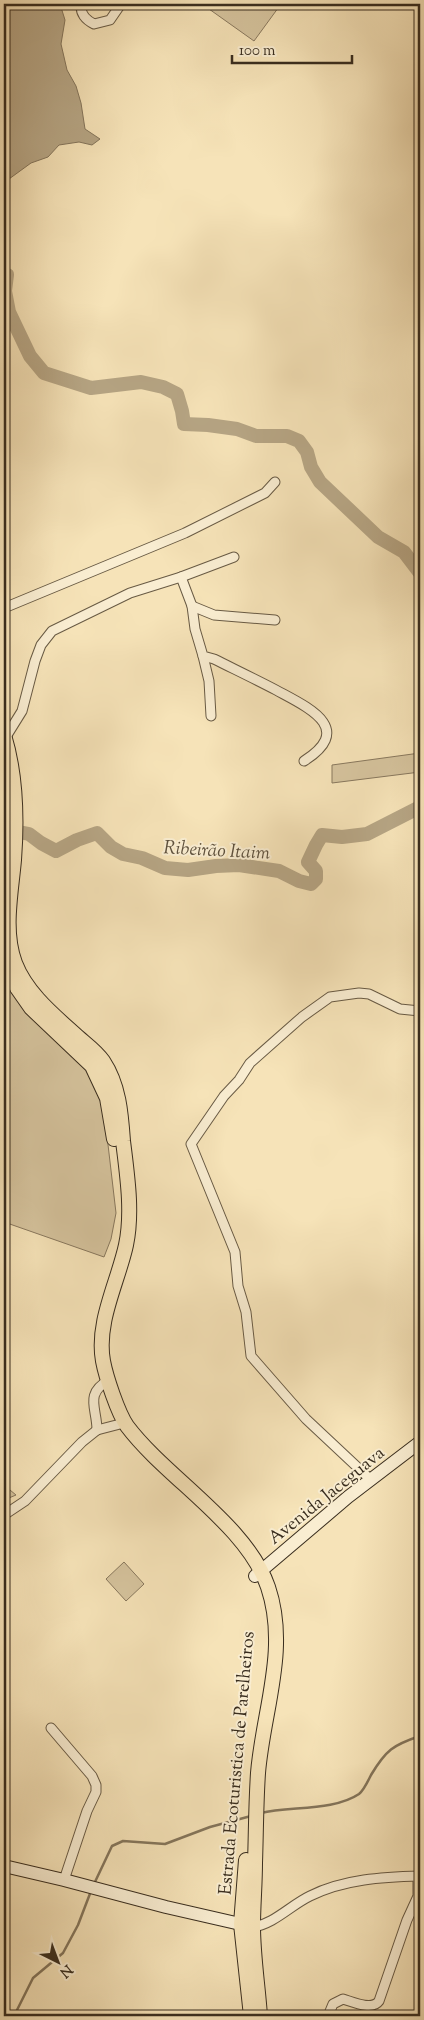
<svg xmlns="http://www.w3.org/2000/svg" width="424" height="2020" viewBox="0 0 424 2020" font-family="'Sorts Mill Goudy',serif">
<style>
.green{fill:#d6c49e;stroke:#88785e}
.water{fill:#b6a584;stroke:#84755b}
.lines{fill:none;stroke-linecap:round;stroke-linejoin:round}
.stream{stroke:#84755b;stroke-width:2.5}
.river{stroke:#b6a584;stroke-width:14}
.minor-casing{stroke:#685a44;stroke-width:11}
.secondary-casing{stroke:#392d1e;stroke-width:14}
.primary-casing{stroke:#392d1e;stroke-width:16}
.minor{stroke:#f9edd1;stroke-width:9}
.secondary{stroke:#f9edd1;stroke-width:12}
.primary{stroke:#f6e3b8;stroke-width:14}
.labels{text-anchor:middle;stroke-width:4;stroke-linejoin:round;paint-order:stroke}
.street-label{font-size:18px;fill:#392d1e;stroke:#f9edd1}
.water-label{font-size:19px;font-style:italic;fill:#5e513d;stroke:#f9edd1}
</style>
<rect width="100%" height="100%" fill="#f6e3b8"/>
<filter id="stains"><feTurbulence type="fractalNoise" baseFrequency=".004" numOctaves="4"/><feColorMatrix values="0 0 0 0 .2 0 0 0 0 .09 0 0 0 0 .02 0 0 0 .5 -.17"/></filter>
<radialGradient id="worn" r=".72"><stop offset=".6" stop-color="#630" stop-opacity="0"/><stop offset="1" stop-color="#630" stop-opacity=".3"/></radialGradient>
<g class="green">
<polygon points="202,4 281,4 254,41"/>
<polygon points="420,753 420,772 332,783 332,765"/>
<polygon points="4,975 8,986 28,1014 87,1067 100,1100 105,1119 116,1213 111,1239 104,1257 4,1222"/>
<polygon points="4,1485 16,1495 4,1500"/>
<polygon points="124,1562 144,1584 126,1601 106,1579"/>
</g>
<polygon class="water" points="4,4 60,4 65,20 61,44 67,70 76,86 81,103 85,129 100,139 92,145 79,142 59,145 48,157 31,163 9,179 4,180"/>
<g class="lines">
<g class="stream">
<path d="M261,1813C290,1806 334,1811 359,1794C364,1790 368,1781 371,1775C386,1750 393,1745 420,1736"/>
<polyline points="94,1884 112,1846 123,1841 165,1844 210,1827 251,1816"/>
<polyline points="14,2016 33,1978 63,1953 78,1925 91,1891"/>
</g>
<g class="river">
<polyline points="4,274 7,275 5,291 9,312 30,356 44,373 91,388 141,382 163,387 177,394 182,411 184,424 208,425 237,429 256,436 287,436 299,441 307,452 311,467 320,482 378,537 404,552 420,573"/>
<polyline points="4,829 29,834 41,843 56,851 77,840 97,833 111,847 123,854 142,858 165,868 188,870 216,866 239,865 279,871 299,881 311,884 316,879 316,871 308,862 316,845 322,835 342,837 367,834 420,807"/>
</g>
<defs>
<g id="minor">
<path d="M82,4C79,13 86,20 94,24L110,20L121,4"/>
<path d="M181,577L192,606L195,629L203,656L214,659C234,669 255,679 276,690C307,707 356,728 304,761"/>
<polyline points="192,606 214,615 275,620"/>
<polyline points="4,608 185,533 265,493 275,482"/>
<polyline points="203,656 209,681 211,716"/>
<polyline points="4,740 22,711 35,661 41,645 52,631 130,593 181,577 234,557"/>
<path d="M97,1430C97,1408 84,1394 109,1380"/>
<polyline points="370,1479 306,1419 251,1356 246,1312 238,1286 235,1252 191,1144 224,1096 239,1080 250,1063 302,1017 330,997 359,993 369,994 400,1009 420,1011"/>
<polyline points="4,1515 25,1501 82,1442 97,1430 124,1423"/>
<polyline points="51,1728 92,1776 96,1785 96,1792 87,1811 64,1880"/>
<path d="M253,1927C274,1924 291,1905 310,1896C344,1879 383,1877 420,1876"/>
<path d="M328,2016L333,2004L343,1999C353,2002 372,2011 379,2001L407,1920L418,1896V1877"/>
</g>
<g id="secondary">
<polyline points="255,1576 348,1497 420,1442"/>
<polyline points="4,1866 64,1880 166,1907 249,1926"/>
</g>
<g id="primary">
<path d="M4,735C16,774 17,820 14,860C11,894 3,931 15,963C27,994 55,1016 78,1037C86,1044 97,1052 103,1061C119,1085 121,1113 123,1141C127,1174 133,1212 126,1245C118,1282 96,1322 103,1361C106,1377 118,1413 127,1426C166,1478 247,1525 268,1587C289,1649 263,1711 258,1773C256,1803 256,1833 255,1863C255,1884 253,1905 253,1926C253,1956 258,1986 260,2016"/>
<polyline points="4,794 5,843 4,859"/>
<polyline points="7,965 17,988 31,1008 92,1066 107,1098 114,1139"/>
<polyline points="246,1860 241,1924 251,2016"/>
</g>
</defs>
<use href="#minor" class="minor-casing"/>
<use href="#secondary" class="secondary-casing"/>
<use href="#primary" class="primary-casing"/>
<use href="#minor" class="minor"/>
<use href="#secondary" class="secondary"/>
<use href="#primary" class="primary"/>
</g>
<g class="labels">
<g class="street-label">
<text transform="translate(326 1495) rotate(-39)" y="6">Avenida Jaceguava</text>
<text transform="translate(236 1763) rotate(-85)" y="6">Estrada Ecoturistica de Parelheiros</text>
</g>
<g class="water-label">
<text transform="translate(217 849) rotate(3)" y="7">Ribeirão Itaim</text>
</g>
</g>
<rect width="424" height="2020" fill="none" stroke="#f6e3b8" stroke-width="20"/>
<rect x="5" y="5" width="414" height="2010" fill="none" stroke="#392d1e" stroke-width="2.5"/>
<rect x="10" y="10" width="404" height="2000" fill="none" stroke="#392d1e"/>
<g transform="translate(58 1962) rotate(138)" stroke="#f9edd1" stroke-width="4" paint-order="stroke">
<path d="M0-4L9 19L0 12L-9 19Z" fill="#392d1e"/>
<text y="-8" font-size="14" font-weight="bold" text-anchor="middle" fill="#392d1e">N</text>
</g>
<path d="M232 55v8h120v-8" fill="none" stroke="#392d1e" stroke-width="2.5"/>
<text x="239" y="55" font-size="15" fill="#392d1e" stroke="#f9edd1" stroke-width="4" paint-order="stroke">100 m</text>
<rect width="100%" height="100%" filter="url(#stains)"/>
<rect width="100%" height="100%" fill="url(#worn)"/>
</svg>
